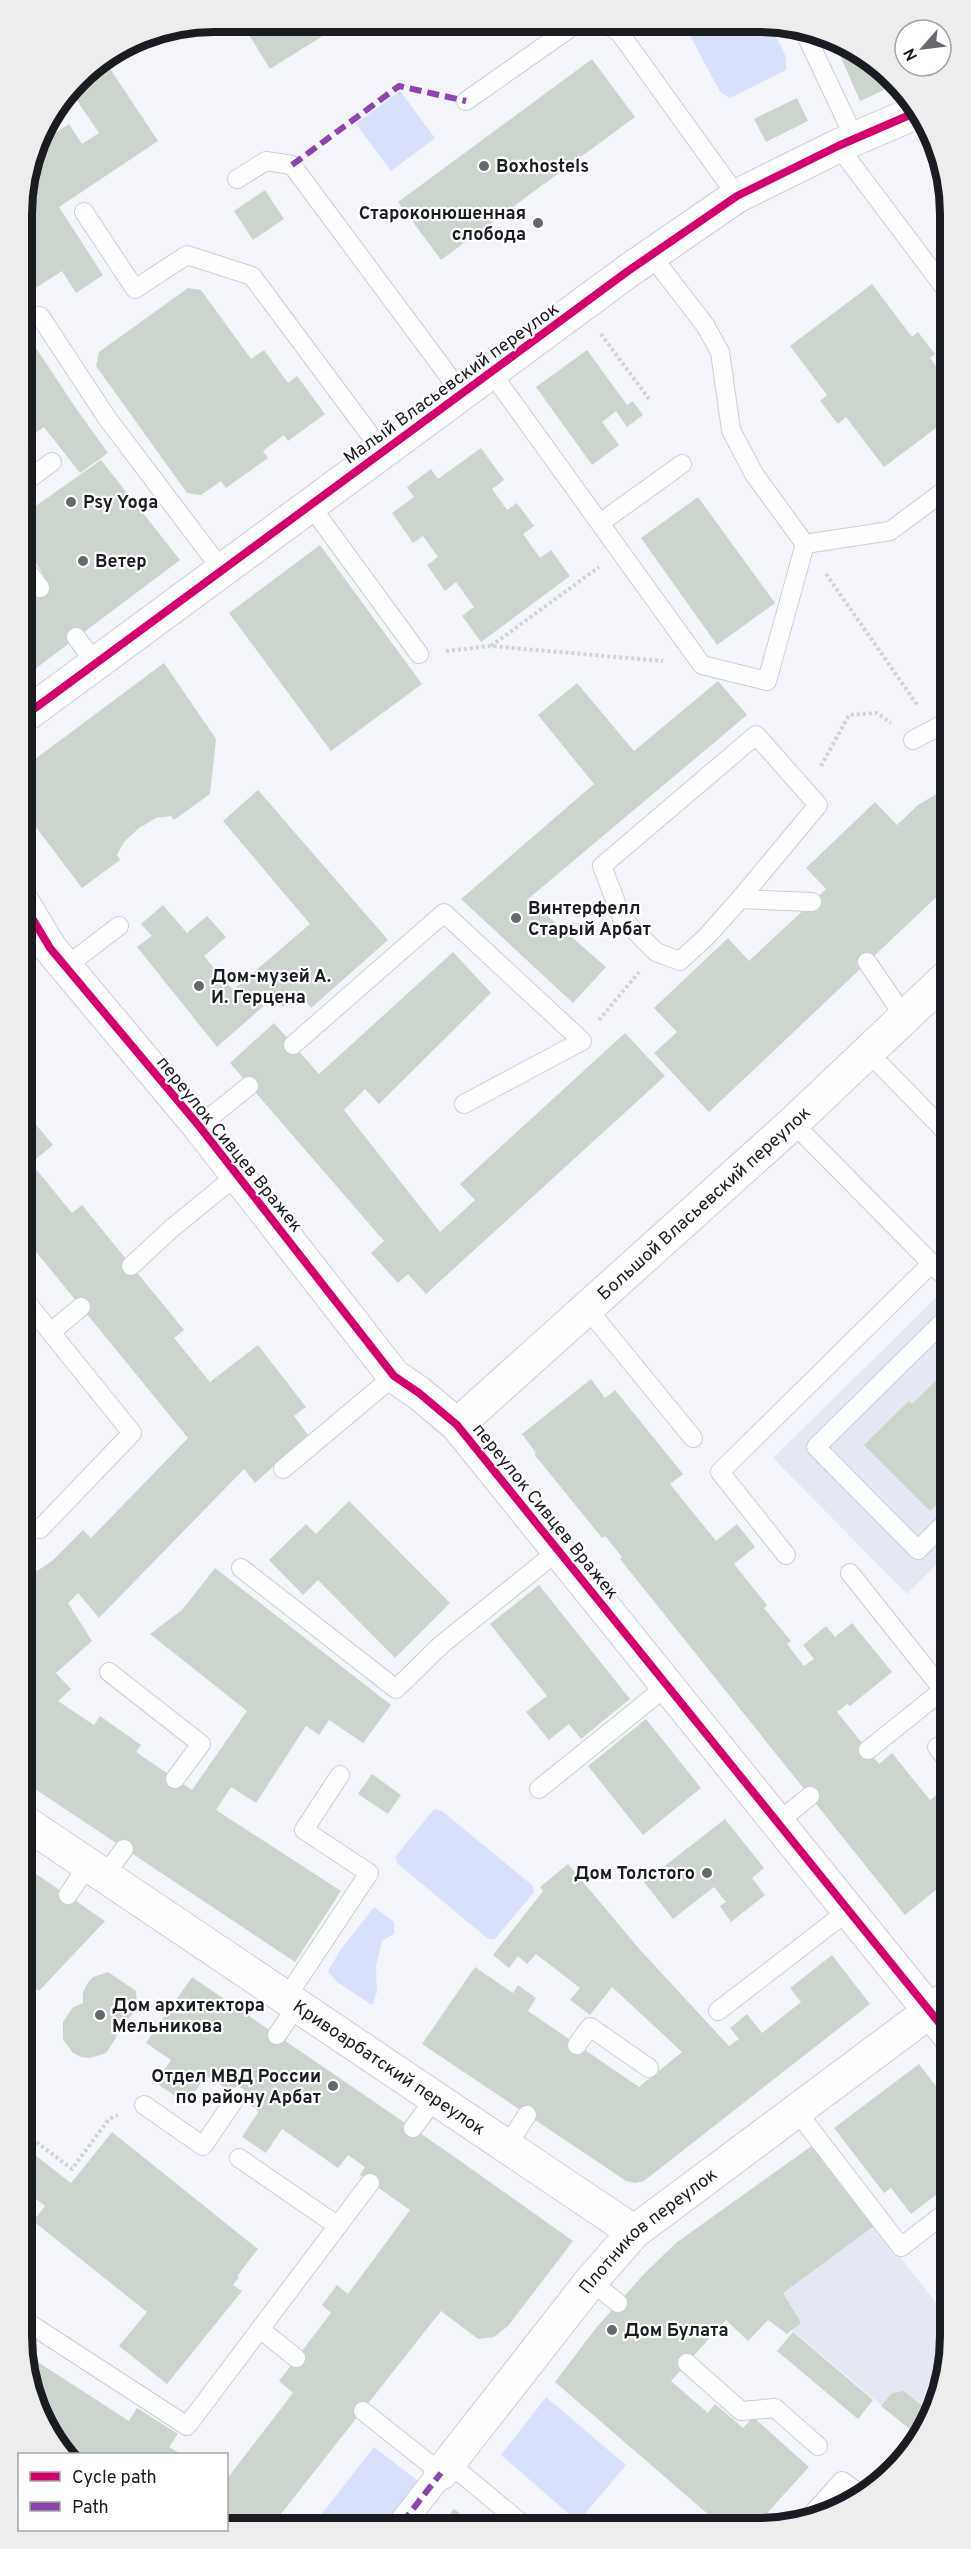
<svg xmlns="http://www.w3.org/2000/svg" width="971" height="2549" viewBox="0 0 971 2549" font-family="Overpass,sans-serif">
<style>
.built{fill:#e5e8f2}
.green{fill:#d8e0fb}
.building{fill:#cbd5cd}
.lines{fill:none;stroke-linecap:round;stroke-linejoin:round}
.service-casing{stroke:#cecfd5;stroke-width:20}
.pedestrian-casing{stroke:#cecfd5;stroke-width:28}
.minor-casing{stroke:#cecfd5;stroke-width:35}
.path{stroke:#d2d3d5;stroke-width:4;stroke-dasharray:3 3;stroke-linecap:butt}
.service{stroke:#fdfefe;stroke-width:18}
.pedestrian{stroke:#fdfefe;stroke-width:26}
.minor{stroke:#fdfefe;stroke-width:33}
.quiet{stroke:#8e44ad;stroke-width:6;stroke-dasharray:12 6;stroke-linecap:butt}
.cycleway-casing{stroke:#fff;stroke-width:11}
.cycleway{stroke:#d6006c;stroke-width:8}
.poi-dot{fill:#66686e;stroke:#fff;stroke-width:2}
.labels{text-anchor:middle;stroke-width:4.5;stroke-linejoin:round;paint-order:stroke}
.poi-label{font-size:18px;font-weight:bold;fill:#1a1c22;stroke:#fff;text-anchor:start}
.street-label{font-size:18px;fill:#1a1c22;stroke:#fff}
.rim{fill:none;stroke:#1a1c22;stroke-width:8}
</style>
<rect width="100%" height="100%" fill="#f4f5fa"/>
<g class="built">
<polygon points="947,1287 947,1554 907,1594 773,1458"/>
<polygon points="813,2145 950,2321 950,2348 942,2386 911,2430 792,2330 768,2320 676,2243"/>
</g>
<g class="green">
<polygon points="684,24 770,24 786,57 786,70 730,98 720,92"/>
<polygon points="400,91 435,138 391,171 356,124"/>
<polygon points="434,1809 442,1811 532,1885 534,1892 494,1940 487,1938 398,1864 395,1857"/>
<polygon points="374,1907 394,1922 394,1934 382,1941 376,1966 377,1992 372,2005 337,1982 328,1971 339,1952"/>
<polygon points="546,2397 626,2465 578,2522 501,2455"/>
<polygon points="374,2447 419,2482 387,2523 382,2520 379,2523 314,2524"/>
</g>
<g class="building">
<polygon points="242,21 345,22 270,69 241,22"/>
<polygon points="835,44 885,69 897,84 860,101"/>
<polygon points="103,58 158,141 59,207 103,275 76,293 62,271 23,296 22,231 33,224 21,206 21,200 36,146 69,124 82,144 99,133 70,90 86,69"/>
<polygon points="592,59 635,117 441,260 398,202"/>
<polygon points="797,98 808,121 766,142 754,119"/>
<polygon points="265,190 284,219 253,240 234,211"/>
<polygon points="872,284 912,337 918,332 935,354 930,358 944,377 944,422 884,467 846,417 838,424 820,401 827,395 790,346"/>
<polygon points="188,288 201,290 251,359 264,350 288,383 297,376 325,414 288,441 284,435 263,451 268,458 226,488 221,481 201,495 187,493 96,366 99,352"/>
<polygon points="22,327 75,407 108,453 80,473 44,427 27,439 22,432 22,411 27,408 22,401"/>
<polygon points="587,350 627,405 633,401 643,415 627,427 616,411 602,422 619,445 592,465 536,387"/>
<polygon points="481,448 504,480 492,489 507,510 517,503 534,526 523,534 540,558 551,550 570,576 481,642 462,616 474,607 456,582 445,591 427,565 438,557 423,536 413,543 392,513 414,497 407,487 431,469 438,479"/>
<polygon points="101,460 180,560 23,678 23,588 30,596 47,582 24,542 30,510"/>
<polygon points="698,497 775,603 717,645 641,538"/>
<polygon points="320,545 422,684 331,751 229,613"/>
<polygon points="164,663 216,739 210,794 174,820 171,816 156,818 139,828 124,842 117,855 120,860 82,888 23,810 23,768"/>
<polygon points="718,681 747,715 528,899 606,967 573,1003 461,899 594,784 538,715 577,683 634,751"/>
<polygon points="945,789 946,888 709,1112 654,1053 677,1032 654,1008 728,938 749,961 826,889 806,868 875,802 897,825 918,805"/>
<polygon points="258,790 388,940 311,1008 299,994 283,1007 274,997 217,1047 137,947 152,936 141,924 163,905 187,933 207,916 226,937 204,956 233,990 310,924 223,821"/>
<polygon points="453,952 491,993 379,1104 365,1089 344,1110 440,1232 475,1200 460,1184 625,1033 665,1076 426,1294 408,1274 398,1283 371,1253 384,1241 230,1063 274,1023 319,1074"/>
<polygon points="24,1110 53,1145 31,1163 72,1213 82,1205 184,1330 174,1338 210,1382 258,1345 306,1407 294,1416 308,1435 255,1483 244,1469 99,1618 78,1593 68,1603 92,1641 56,1673 71,1689 58,1701 94,1725 100,1716 141,1745 136,1752 192,1790 247,1711 150,1634 182,1610 215,1568 391,1705 363,1743 329,1720 319,1735 306,1726 256,1803 231,1787 216,1810 341,1891 295,1962 26,1783 25,1557 37,1571 52,1561 83,1530 91,1538 188,1438 24,1237"/>
<polygon points="947,1370 947,1494 930,1511 864,1445 909,1401 912,1404"/>
<polygon points="591,1379 605,1398 615,1390 683,1474 670,1484 716,1541 737,1524 755,1547 734,1564 767,1605 764,1608 791,1641 787,1644 804,1666 814,1659 803,1645 826,1626 835,1637 852,1623 892,1672 850,1706 847,1704 837,1712 879,1764 892,1753 930,1800 948,1786 948,1880 905,1915 620,1559 622,1557 605,1536 602,1538 534,1454 536,1453 522,1434"/>
<polygon points="349,1501 450,1603 395,1658 318,1580 303,1595 269,1560 306,1524 316,1534"/>
<polygon points="539,1585 630,1699 581,1739 569,1724 549,1740 526,1712 547,1696 490,1624"/>
<polygon points="646,1719 701,1788 643,1835 588,1766"/>
<polygon points="372,1774 401,1795 388,1814 358,1794"/>
<polygon points="725,1819 764,1868 752,1878 765,1895 731,1922 720,1906 726,1902 714,1887 673,1919 644,1882"/>
<polygon points="568,1864 641,1951 729,2046 739,2039 730,2028 747,2014 762,2033 801,2002 790,1988 832,1955 870,2004 644,2181 635,2183 626,2181 422,2044 475,1967 513,1993 518,1985 536,1998 528,2011 639,2087 682,2052 612,1987 590,2015 570,2000 580,1988 536,1954 527,1964 518,1956 509,1968 493,1955 543,1891 540,1887"/>
<polygon points="26,1867 105,1921 39,1991 26,1982"/>
<polygon points="108,1972 136,1991 137,2008 126,2022 117,2027 116,2038 106,2053 90,2058 81,2057 73,2053 63,2039 63,2022 73,2007 83,2003 83,1992 87,1984 93,1977"/>
<polygon points="192,1977 449,2153 573,2241 508,2326 494,2337 478,2339 441,2311 273,2524 226,2524 226,2480 293,2393 279,2381 331,2313 322,2305 337,2285 348,2294 410,2210 360,2175 365,2167 348,2155 338,2168 282,2129 266,2153 242,2137 259,2111 206,2075 187,2104 156,2083 171,2060 146,2043"/>
<polygon points="919,2064 949,2103 949,2185 911,2214 891,2188 884,2193 834,2128"/>
<polygon points="112,2132 258,2249 237,2276 239,2277 233,2285 242,2291 167,2384 119,2346 147,2312 33,2221 45,2206 27,2192 27,2156 31,2152 71,2183"/>
<polygon points="813,2145 874,2226 783,2293 801,2323 787,2334 768,2320 748,2341 726,2320 671,2381 708,2413 715,2404 743,2428 753,2417 809,2467 759,2522 717,2522 555,2382 596,2328 644,2274 676,2243"/>
<polygon points="949,2225 949,2245 939,2232"/>
<polygon points="793,2332 873,2400 858,2419 777,2351"/>
<polygon points="27,2355 129,2421 137,2408 178,2434 169,2447 181,2454 67,2454 27,2385"/>
<polygon points="904,2391 926,2409 928,2406 933,2410 910,2453 887,2475 881,2470 911,2430 881,2406 892,2393"/>
<polygon points="454,2509 472,2523 443,2523"/>
</g>
<g class="lines">
<defs>
<g id="service">
<polyline points="604,23 619,32 737,196"/>
<polyline points="803,29 855,139"/>
<polyline points="466,101 573,26 587,23"/>
<polyline points="838,146 944,287"/>
<polyline points="237,179 266,161 292,165 462,394"/>
<polyline points="84,212 135,289 187,255 252,276 383,452"/>
<polyline points="651,255 705,325 720,352 731,430 754,474 805,544"/>
<polyline points="40,316 107,418 222,570"/>
<polyline points="491,372 702,665 767,681 805,544"/>
<polyline points="22,484 52,462"/>
<polyline points="310,505 419,654"/>
<polyline points="600,523 682,464"/>
<polyline points="805,544 890,531 944,491"/>
<polyline points="22,564 40,588"/>
<polyline points="76,637 96,664"/>
<polyline points="913,740 945,723"/>
<polyline points="740,899 818,805 756,735 602,866 622,918 656,952 680,961 707,936 740,899 812,902"/>
<polyline points="867,962 904,1016"/>
<polyline points="65,967 119,926"/>
<polyline points="293,1045 444,913 582,1041 464,1104"/>
<polyline points="867,1051 946,1132"/>
<polyline points="793,1123 947,1279"/>
<polyline points="199,1126 249,1086"/>
<polyline points="131,1266 171,1229 237,1175"/>
<polyline points="24,1299 132,1433 40,1529 25,1527"/>
<polyline points="586,1307 693,1438"/>
<polyline points="947,1318 816,1447 918,1550 947,1521"/>
<polyline points="51,1332 81,1307"/>
<polyline points="283,1469 394,1376"/>
<polyline points="786,1555 720,1472 931,1264"/>
<polyline points="241,1568 396,1689 441,1645 559,1550"/>
<polyline points="850,1573 943,1690 868,1750"/>
<polyline points="109,1672 201,1744 175,1779"/>
<polyline points="937,1747 948,1761"/>
<polyline points="539,1789 668,1685"/>
<polyline points="778,1822 810,1796"/>
<polyline points="104,1876 124,1849"/>
<polyline points="68,1895 88,1865"/>
<polyline points="286,1998 369,1873 304,1830 340,1775"/>
<polyline points="718,2011 849,1910"/>
<polyline points="277,2035 297,2006"/>
<polyline points="577,2045 590,2027 649,2068"/>
<polyline points="144,2105 203,2146 237,2096"/>
<polyline points="795,2109 901,2247 949,2210"/>
<polyline points="413,2128 435,2098"/>
<polyline points="507,2146 527,2115"/>
<polyline points="239,2158 338,2226"/>
<polyline points="591,2281 618,2303"/>
<polyline points="27,2322 187,2426 370,2183"/>
<polyline points="260,2329 296,2358"/>
<polyline points="687,2363 741,2411 775,2408 818,2446"/>
<polyline points="363,2411 441,2473"/>
<polyline points="450,2464 521,2523"/>
<polyline points="805,2522 842,2481 863,2496"/>
</g>
<polyline id="pedestrian" points="402,2523 441,2473"/>
<g id="minor">
<polyline points="23,717 628,271 737,196 838,146 919,111"/>
<polyline points="23,903 50,948 199,1126 394,1376 419,1393 457,1425 949,2035"/>
<path id="s1" d="M457,1425L793,1123L946,978"/>
<path id="s2" d="M26,1823L634,2232"/>
<path id="s3" d="M441,2473L591,2281L634,2232L949,1997"/>
</g>
</defs>
<use href="#service" class="service-casing"/>
<use href="#pedestrian" class="pedestrian-casing"/>
<use href="#minor" class="minor-casing"/>
<g class="path">
<polyline points="601,334 649,399"/>
<polyline points="826,574 918,706"/>
<polyline points="491,646 599,567"/>
<polyline points="446,651 490,646 663,661"/>
<polyline points="821,766 849,715 877,713 891,723"/>
<polyline points="599,1020 639,972"/>
<polyline points="27,2135 72,2169 109,2119 118,2115"/>
</g>
<use href="#service" class="service"/>
<use href="#pedestrian" class="pedestrian"/>
<use href="#minor" class="minor"/>
<g class="quiet">
<polyline points="292,165 399,86 466,101"/>
<polyline points="402,2523 441,2473"/>
</g>
<defs>
<g id="cycleway">
<polyline points="23,717 628,271 737,196 838,146 919,111"/>
<polyline points="23,903 50,948 199,1126 394,1376 419,1393 457,1425 949,2035"/>
</g>
</defs>
<use href="#cycleway" class="cycleway-casing"/>
<use href="#cycleway" class="cycleway"/>
</g>
<g class="poi-dot">
<circle cx="484" cy="166" r="6"/>
<circle cx="538" cy="223" r="6"/>
<circle cx="71" cy="502" r="6"/>
<circle cx="83" cy="561" r="6"/>
<circle cx="516" cy="918" r="6"/>
<circle cx="199" cy="986" r="6"/>
<circle cx="707" cy="1873" r="6"/>
<circle cx="100" cy="2015" r="6"/>
<circle cx="333" cy="2086" r="6"/>
<circle cx="612" cy="2330" r="6"/>
</g>
<g class="labels">
<g class="poi-label">
<text x="496" y="172">Boxhostels</text>
<text x="526" y="219" text-anchor="end">Староконюшенная<tspan x="526" dy="21">слобода</tspan></text>
<text x="83" y="508">Psy Yoga</text>
<text x="95" y="567">Ветер</text>
<text x="528" y="914">Винтерфелл<tspan x="528" dy="21">Старый Арбат</tspan></text>
<text x="211" y="982">Дом-музей А.<tspan x="211" dy="21">И. Герцена</tspan></text>
<text x="695" y="1879" text-anchor="end">Дом Толстого</text>
<text x="112" y="2011">Дом архитектора<tspan x="112" dy="21">Мельникова</tspan></text>
<text x="321" y="2082" text-anchor="end">Отдел МВД России<tspan x="321" dy="21">по району Арбат</tspan></text>
<text x="624" y="2336">Дом Булата</text>
</g>
<g class="street-label">
<text transform="translate(451 383) rotate(-36)" y="6">Малый Власьевский переулок</text>
<text transform="translate(230 1144) rotate(51)" y="6">переулок Сивцев Вражек</text>
<text dy="6" stroke="none"><textPath href="#s1" startOffset="332">Большой Власьевский переулок</textPath></text>
<text transform="translate(546 1511) rotate(51)" y="6">переулок Сивцев Вражек</text>
<text dy="6" stroke="none"><textPath href="#s2" startOffset="438">Кривоарбатский переулок</textPath></text>
<text dy="6" stroke="none"><textPath href="#s3" startOffset="320">Плотников переулок</textPath></text>
</g>
</g>
<path d="M0 0H971V2549H0ZM214 32H758A182 182 0 0 1 940 214V2336A182 182 0 0 1 758 2518H214A182 182 0 0 1 32 2336V214A182 182 0 0 1 214 32Z" fill="#ededed" fill-rule="evenodd"/>
<path class="rim" d="M214 32H758A182 182 0 0 1 940 214V2336A182 182 0 0 1 758 2518H214A182 182 0 0 1 32 2336V214A182 182 0 0 1 214 32Z"/>
<rect x="18" y="2453" width="210" height="78" fill="#ffffff" stroke="#a3a4a7" stroke-width="1.5"/>
<rect x="30" y="2472" width="30" height="9" fill="#d6006c" stroke="#a3a4a7" stroke-width="1.5"/>
<text x="72" y="2483" font-size="18" fill="#1a1c22">Cycle path</text>
<rect x="30" y="2502" width="30" height="9" fill="#8e44ad" stroke="#a3a4a7" stroke-width="1.5"/>
<text x="72" y="2513" font-size="18" fill="#1a1c22">Path</text>
<g transform="translate(923 48) rotate(242)"><circle r="28" fill="#ffffff" stroke="#a3a4a7" stroke-width="1.5"/>
<path d="M0-4.5L10 22L0 15L-10 22Z" fill="#66686e"/>
<text y="-9" font-size="16" font-weight="bold" text-anchor="middle" fill="#1a1c22">N</text>
</g>
</svg>
